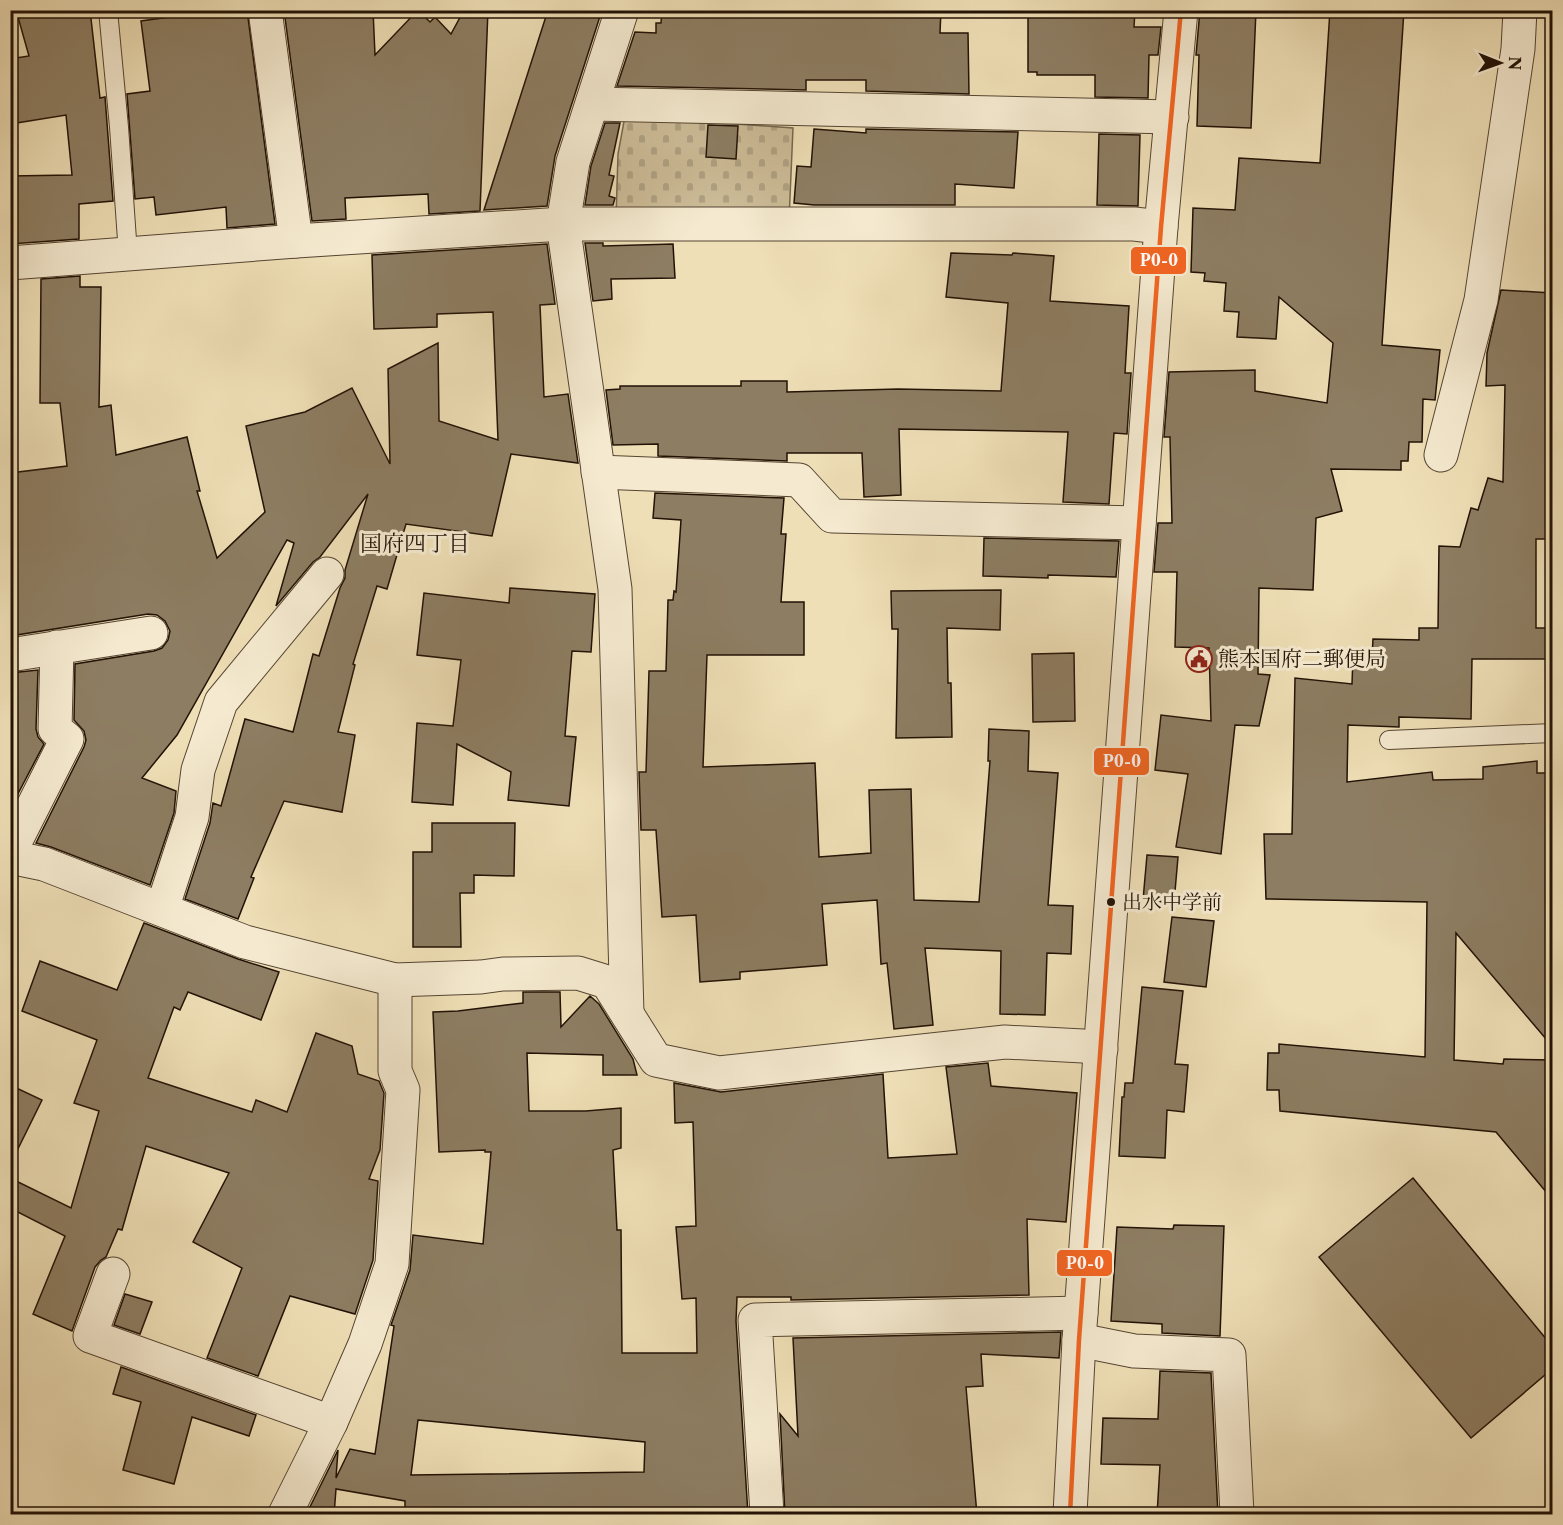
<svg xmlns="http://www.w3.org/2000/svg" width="1563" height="1525" viewBox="0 0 1563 1525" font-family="'Libre Caslon Text','Noto Serif JP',serif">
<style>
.cemetery{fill:url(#cemetery-stones);stroke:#77674f;stroke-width:1.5}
.building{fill:#8d7d62;stroke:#221206;stroke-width:1.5;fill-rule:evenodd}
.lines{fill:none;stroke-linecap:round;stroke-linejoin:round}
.service-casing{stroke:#554532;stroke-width:20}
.minor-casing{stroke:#554532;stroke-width:35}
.tertiary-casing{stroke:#554532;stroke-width:35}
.service{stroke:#f5ead0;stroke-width:18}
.minor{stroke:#f5ead0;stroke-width:33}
.tertiary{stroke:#f5ead0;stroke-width:33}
.bus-1-casing{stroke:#f5ead0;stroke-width:9}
.bus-1{stroke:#f26522;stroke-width:4.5}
.bus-dot{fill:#221206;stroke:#f5ead0;stroke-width:2}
.labels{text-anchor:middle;stroke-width:6;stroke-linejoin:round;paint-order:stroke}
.bus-label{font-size:20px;fill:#221206;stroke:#f5ead0;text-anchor:start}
.poi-label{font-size:21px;fill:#221206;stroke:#f5ead0;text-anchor:start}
.neighbourhood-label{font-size:22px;fill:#221206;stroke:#f5ead0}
.line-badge{stroke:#f5ead0;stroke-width:2}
.badge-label{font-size:16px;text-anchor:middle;font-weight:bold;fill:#fff}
</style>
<defs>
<pattern id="cemetery-stones" width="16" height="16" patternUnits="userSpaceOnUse" patternTransform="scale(1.5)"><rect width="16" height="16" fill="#ccbc98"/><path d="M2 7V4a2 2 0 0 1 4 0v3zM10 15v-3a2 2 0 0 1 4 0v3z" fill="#afa182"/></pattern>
</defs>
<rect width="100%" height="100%" fill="#efdfb6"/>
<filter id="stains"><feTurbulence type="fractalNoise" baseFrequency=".00333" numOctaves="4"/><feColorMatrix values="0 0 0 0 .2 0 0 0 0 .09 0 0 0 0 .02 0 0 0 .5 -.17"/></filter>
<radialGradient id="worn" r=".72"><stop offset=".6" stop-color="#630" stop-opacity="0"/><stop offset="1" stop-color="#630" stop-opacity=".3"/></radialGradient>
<polygon class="cemetery" points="625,116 793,128 789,220 616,219 618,154"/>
<g class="building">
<polygon points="16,10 90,10 100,98 105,97 113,201 79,204 79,239 10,244 10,176 72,175 66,115 10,124 10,59 29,56"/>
<polygon points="220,10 247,10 275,224 227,228 226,207 156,215 154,197 135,199 127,94 150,91 141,21"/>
<polygon points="284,10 373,10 375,55 418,10 430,22 435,17 451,34 464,10 488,10 480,211 429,214 428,194 345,198 346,219 312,221"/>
<polygon points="548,10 602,10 555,156 547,206 484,210"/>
<polygon points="662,10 941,10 940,33 968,33 969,94 866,91 866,80 806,80 806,90 617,86 635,32 656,33 656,23 661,23"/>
<polygon points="1028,10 1135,10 1134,27 1161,27 1158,55 1149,55 1148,98 1095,97 1095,75 1037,75 1037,72 1028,72"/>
<polygon points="1200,10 1256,10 1251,128 1197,126 1199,55 1196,55"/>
<polygon points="1330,10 1404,10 1382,345 1440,350 1435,400 1423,399 1422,442 1409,442 1408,461 1401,461 1401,470 1331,469 1342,511 1316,518 1313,590 1259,588 1258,674 1270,675 1259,726 1235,725 1221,854 1176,847 1188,774 1155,770 1161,715 1211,721 1209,648 1175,647 1177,572 1154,572 1158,523 1172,523 1170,437 1164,437 1169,372 1255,370 1255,391 1327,403 1333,343 1279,297 1276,339 1237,337 1239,312 1224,311 1226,283 1204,281 1205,273 1191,272 1193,208 1235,210 1239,158 1320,163"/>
<polygon points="605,123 620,123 609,175 614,176 609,196 615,198 613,205 585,205 591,166"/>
<polygon points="708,125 738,126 736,159 706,157"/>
<polygon points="814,129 866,133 866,129 1018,132 1014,188 955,184 955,205 814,205 794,203 797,166 811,167"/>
<polygon points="1099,134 1140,135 1138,206 1097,205"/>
<polygon points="585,243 603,243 603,246 673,244 675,278 611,279 612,299 593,301"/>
<polygon points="547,244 555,304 540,305 544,397 568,394 578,463 511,454 492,536 406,524 387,589 377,586 353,664 355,665 338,732 355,735 342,812 284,801 251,877 254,878 238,919 185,899 210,823 213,803 221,806 245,719 293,732 313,654 319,656 340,588 345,578 345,570 368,494 320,557 313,562 276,606 294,543 287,540 177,735 142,778 176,791 174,813 150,885 51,847 36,843 84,747 86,740 84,731 74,720 75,664 154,651 162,648 168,640 170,631 165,621 157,615 148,614 10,636 10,473 67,466 60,403 40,403 41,279 80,276 80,287 101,287 99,407 111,405 116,455 187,437 200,491 197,491 217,558 265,512 246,426 305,412 352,388 390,464 388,369 438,343 439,421 498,440 493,312 437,314 437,327 374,329 372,255"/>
<polygon points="951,253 1012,255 1013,253 1054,256 1050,301 1129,306 1125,373 1131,373 1127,434 1114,433 1109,504 1063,502 1068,432 899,429 901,495 864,497 862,453 787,453 787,461 658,456 658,444 613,445 606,390 620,389 620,386 741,386 741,381 787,381 787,392 898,389 1001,391 1008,303 946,297"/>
<polygon points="1501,290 1552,293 1552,539 1536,539 1536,628 1552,628 1552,659 1472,659 1471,719 1399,717 1399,727 1348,725 1347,782 1432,772 1433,780 1483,779 1483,767 1537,761 1537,773 1552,773 1552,1046 1456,933 1454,1060 1503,1064 1504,1059 1552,1060 1552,1199 1496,1132 1280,1111 1279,1090 1267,1090 1268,1053 1279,1053 1279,1044 1425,1057 1427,902 1266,899 1264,834 1292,834 1295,678 1352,684 1353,656 1372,657 1373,639 1419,640 1419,628 1438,628 1439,546 1460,547 1471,508 1478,510 1488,478 1503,482 1505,385 1486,386 1487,353"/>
<polygon points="655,493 784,498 781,534 786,534 781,602 804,602 804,655 707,655 703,767 815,763 819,857 871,853 869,790 911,789 914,900 979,902 990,761 988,761 989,729 1029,731 1028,771 1058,773 1048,905 1073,906 1071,954 1047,953 1045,1015 1000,1014 1001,951 925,948 933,1025 894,1029 887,963 881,964 877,900 822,904 827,965 740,972 740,979 700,982 696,915 662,917 656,830 641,830 639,772 646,772 649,671 666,671 668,600 673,600 674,591 676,592 681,520 653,518"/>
<polygon points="984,538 1119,541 1116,577 1048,575 1048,578 983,576"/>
<polygon points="510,588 595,594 591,652 572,651 565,736 576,737 569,806 508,800 511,772 457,744 453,805 412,802 417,723 453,726 461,660 417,655 424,593 509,603"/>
<polygon points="1001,590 1000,630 947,628 948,683 951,683 952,737 896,738 898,629 892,629 891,591"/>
<polygon points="1074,653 1075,721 1033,722 1032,654"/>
<polygon points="38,670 36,729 38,737 44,744 10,809 10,673"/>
<polygon points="432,823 515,823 514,876 474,875 474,893 460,893 461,947 413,947 413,852 432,852"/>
<polygon points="1147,855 1178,857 1174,903 1143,900"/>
<polygon points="1172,917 1214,921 1206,987 1164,982"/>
<polygon points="144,923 238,959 279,972 261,1020 188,992 180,1010 174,1007 148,1078 252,1112 256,1100 287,1112 316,1033 352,1046 358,1074 379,1081 384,1093 380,1150 369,1179 378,1181 373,1260 355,1314 290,1296 258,1376 207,1358 242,1268 193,1242 229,1173 146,1146 122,1230 118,1229 106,1257 101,1260 95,1267 72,1331 33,1314 65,1236 10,1208 10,1178 71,1208 99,1111 74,1103 97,1040 22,1011 40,961 117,990"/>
<polygon points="1142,987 1183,991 1175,1064 1188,1065 1184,1112 1167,1110 1165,1158 1119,1156 1122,1097 1124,1097 1125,1083 1133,1083"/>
<path d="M523,992H560L561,1027L590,996L599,1004L633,1059L637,1075H603V1055L527,1053L529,1111H586L621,1108V1148L613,1150L617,1230H621L622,1353H697L696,1298L682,1299L676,1227L696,1226L693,1122L675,1123L674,1083L721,1092L883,1074L888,1158L957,1154L946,1067L988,1063L991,1086L1077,1093L1066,1222L1027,1219L1029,1295L791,1300V1297H737L736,1321L748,1515H405V1501L336,1489L334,1515H306L338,1450L336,1478L350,1449L375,1454L394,1326L391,1325L410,1270L413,1235L483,1244L491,1152H485V1150L439,1152L433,1012L458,1011L523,1003ZM418,1420L645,1442L644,1472L411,1475Z"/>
<polygon points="10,1085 42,1100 10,1165"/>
<polygon points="1413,1178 1552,1346 1552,1369 1471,1438 1319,1257"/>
<polygon points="1174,1225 1224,1226 1220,1336 1162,1333 1162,1324 1111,1321 1117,1227 1173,1229"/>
<polygon points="125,1294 152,1302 140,1334 114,1325"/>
<polygon points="1061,1332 1059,1358 981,1354 983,1386 966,1387 977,1515 785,1515 780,1414 798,1436 793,1338"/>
<polygon points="121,1367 256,1415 249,1436 192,1417 174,1484 123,1470 141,1402 113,1394"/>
<polygon points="1160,1371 1211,1373 1218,1515 1157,1515 1160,1465 1101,1464 1103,1418 1158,1419"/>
</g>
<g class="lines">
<defs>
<g id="service">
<polyline points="108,10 119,127 128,254"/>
<polyline points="1389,740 1552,733"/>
</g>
<g id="minor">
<polyline points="265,10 296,241"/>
<polyline points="622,10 573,162 563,224 615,589 627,1013"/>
<polyline points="592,104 1172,117"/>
<polyline points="10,263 296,241 563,224 1134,224 1161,227"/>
<polyline points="1441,455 1481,300 1518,49 1520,10"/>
<polyline points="598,472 799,480 832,516 1139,523"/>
<polyline points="10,655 151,633"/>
<polyline points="10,852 67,739 55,729 57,647"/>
<polyline points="10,857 44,864 245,942 395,980 481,977 503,974 578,973 607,982 656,1060 719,1073 1005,1042 1083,1046 1101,1049"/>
<polyline points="162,909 192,817 198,770 221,702 327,574"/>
<polyline points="113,1274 90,1336 331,1422"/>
<polyline points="1079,1340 1134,1351 1229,1355 1237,1514"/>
<polyline points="285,1514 331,1422 365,1344 392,1264 403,1090 395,1071 395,980"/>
<polyline points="767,1514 755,1320 1081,1313"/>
</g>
<polyline id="tertiary" points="1070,1514 1079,1340 1161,227 1181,10"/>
</defs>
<use href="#service" class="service-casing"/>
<use href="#minor" class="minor-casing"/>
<use href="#tertiary" class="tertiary-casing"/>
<use href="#service" class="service"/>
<use href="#minor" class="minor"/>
<use href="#tertiary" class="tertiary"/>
<defs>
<polyline id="bus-1" points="1070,1514 1079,1340 1161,227 1181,10"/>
</defs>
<use href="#bus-1" class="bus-1-casing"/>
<use href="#bus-1" class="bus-1"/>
</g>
<defs>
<symbol id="civic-ring" viewBox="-11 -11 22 22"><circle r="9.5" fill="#f5ead0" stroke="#8f2418" stroke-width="1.5"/><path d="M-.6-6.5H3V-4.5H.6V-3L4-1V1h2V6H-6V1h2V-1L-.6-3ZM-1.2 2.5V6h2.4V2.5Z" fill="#8f2418"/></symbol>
</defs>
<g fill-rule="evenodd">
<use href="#civic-ring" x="1184" y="644" width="30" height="30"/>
</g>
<circle class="bus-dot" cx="1111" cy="902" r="5"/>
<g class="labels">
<g class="bus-label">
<text x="1122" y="909">出水中学前</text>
</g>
<g class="poi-label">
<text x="1218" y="666">熊本国府二郵便局</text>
</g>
<g class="neighbourhood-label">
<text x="415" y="551">国府四丁目</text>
</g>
</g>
<g class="line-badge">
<rect x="1130" y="246" width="57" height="29" rx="6" fill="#f26522"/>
<rect x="1093" y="747" width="57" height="29" rx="6" fill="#f26522"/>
<rect x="1056" y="1249" width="57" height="28" rx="6" fill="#f26522"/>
</g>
<g class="badge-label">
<text x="1159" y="266">P0-0</text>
<text x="1122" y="767">P0-0</text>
<text x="1085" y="1269">P0-0</text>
</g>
<rect width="1563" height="1525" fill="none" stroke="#efdfb6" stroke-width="36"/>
<rect x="12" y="12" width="1539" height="1501" fill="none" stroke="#221206" stroke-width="3"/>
<rect x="18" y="18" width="1527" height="1489" fill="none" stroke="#221206" stroke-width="1.5"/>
<g transform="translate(1500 63) rotate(91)" stroke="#f5ead0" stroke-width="4.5" paint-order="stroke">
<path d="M0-4.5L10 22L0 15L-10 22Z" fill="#221206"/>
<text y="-9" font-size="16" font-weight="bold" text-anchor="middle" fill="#221206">N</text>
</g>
<rect width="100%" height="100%" filter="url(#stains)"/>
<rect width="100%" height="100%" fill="url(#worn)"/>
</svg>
